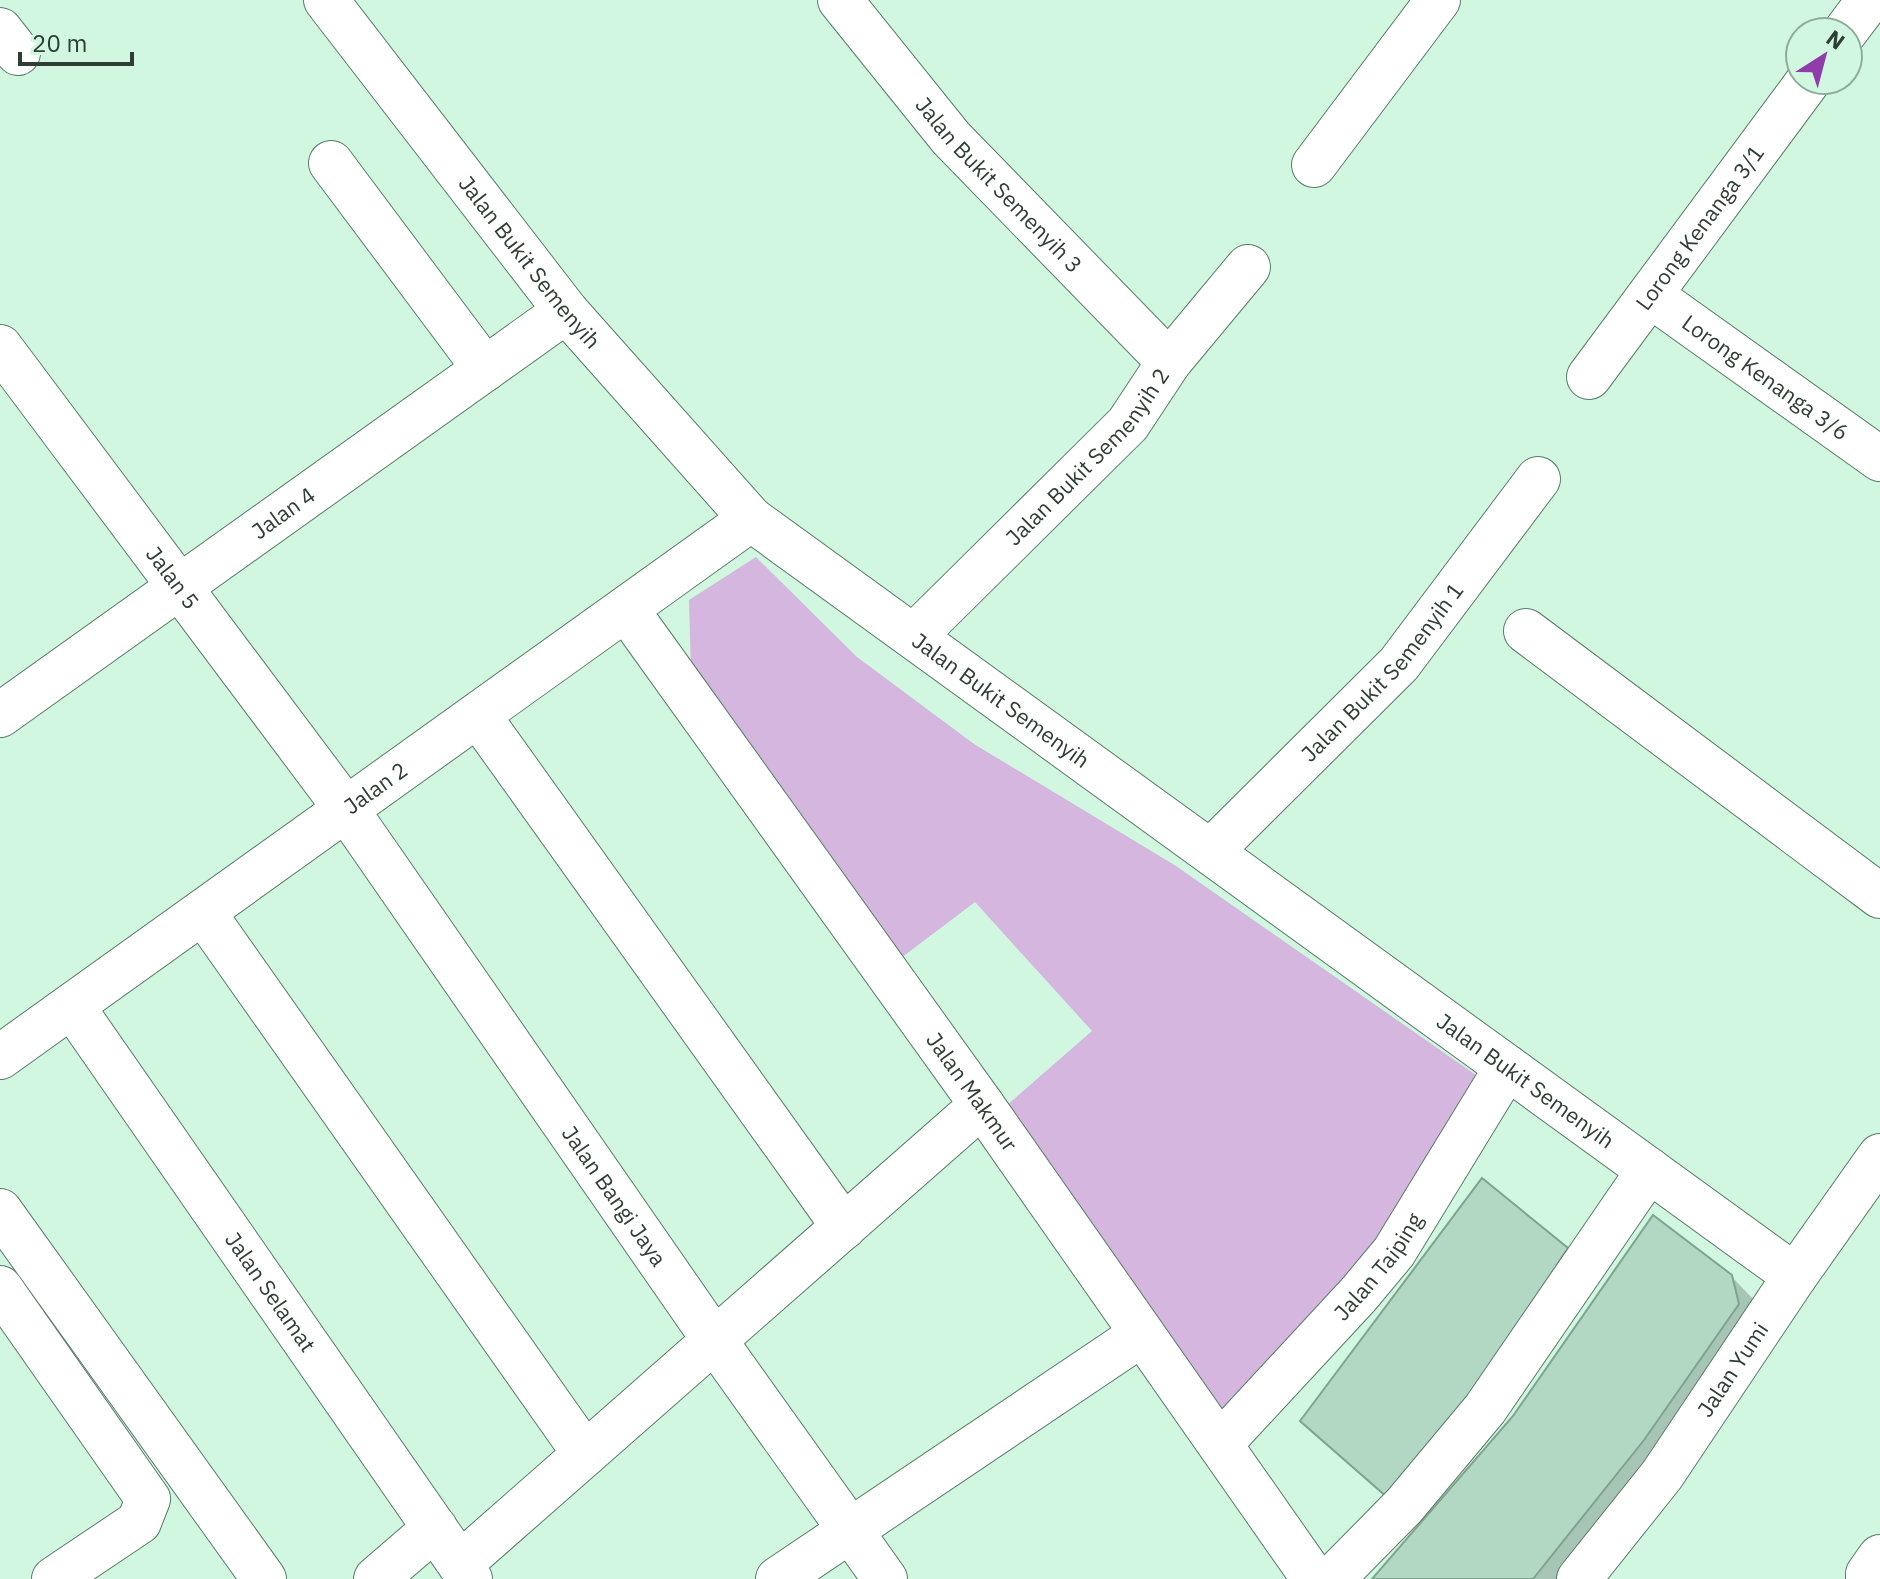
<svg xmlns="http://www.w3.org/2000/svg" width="1880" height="1579" viewBox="0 0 1880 1579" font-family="'IBM Plex Sans',sans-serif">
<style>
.green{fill:#d4b6de}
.shadow{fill:#0003}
.building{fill:#b2d7c2;stroke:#7fa38f;stroke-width:2}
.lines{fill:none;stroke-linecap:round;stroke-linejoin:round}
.minor-casing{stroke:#597b68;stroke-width:46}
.minor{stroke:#fff;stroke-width:44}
.labels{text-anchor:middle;stroke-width:7;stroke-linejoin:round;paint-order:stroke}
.street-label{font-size:22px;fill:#2e3e35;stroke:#d1f7e1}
</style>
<rect width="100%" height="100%" fill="#d1f7e1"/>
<polygon class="green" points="756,557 857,657 974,744 1176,866 1476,1075 1391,1226 1353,1273 1219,1413 1006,1106 1092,1031 975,902 897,961 691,672 689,600"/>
<polygon class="shadow" points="1731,1276 1755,1301 1578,1579 1374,1579"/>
<g class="building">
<polygon points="1482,1178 1568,1248 1479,1384 1388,1498 1300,1421"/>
<polygon points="1653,1215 1732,1275 1739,1304 1644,1440 1533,1579 1372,1579 1513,1416"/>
</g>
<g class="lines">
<defs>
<g id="minor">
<path id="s1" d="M326,0L566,311L751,519L1795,1276"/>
<path id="s2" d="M840,0L951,138L1169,362"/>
<polyline points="0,30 18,53"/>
<polyline points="1845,32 1869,0"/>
<polyline points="331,163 485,369"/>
<polyline points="1314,165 1438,0"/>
<path id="s3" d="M1650,295L1880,459"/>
<path id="s4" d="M0,347L346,809L715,1341L885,1579"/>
<path id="s5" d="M1589,377L1809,80"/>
<path id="s6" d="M626,609L982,1105L1314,1579"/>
<polyline points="1526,631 1880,896"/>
<path id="s7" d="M914,636L1128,424L1169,362L1248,267"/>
<path id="s8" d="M0,715L566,311"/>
<polyline points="478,715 844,1227"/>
<path id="s9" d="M1211,851L1399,664L1538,479"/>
<polyline points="203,912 585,1454"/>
<path id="s10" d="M72,1006L470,1579"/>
<path id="s11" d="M0,1057L751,519"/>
<polyline points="0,1211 264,1579"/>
<polyline points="0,1288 148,1499 139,1522 54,1579"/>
<path id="s12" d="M1220,1444L1359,1294L1394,1252L1507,1067"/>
<polyline points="460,1564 982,1105"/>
<polyline points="376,1579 435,1528"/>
<polyline points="778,1579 1142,1334"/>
<polyline points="1332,1579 1404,1506 1485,1409 1649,1170"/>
<path id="s13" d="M1579,1579L1662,1475L1795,1276L1880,1156"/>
<polyline points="1868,1579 1868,1574 1880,1557"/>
</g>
</defs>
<use href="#minor" class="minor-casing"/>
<use href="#minor" class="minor"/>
</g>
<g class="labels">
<g class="street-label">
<text dy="8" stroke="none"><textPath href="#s2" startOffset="244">Jalan Bukit Semenyih 3</textPath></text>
<text dy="8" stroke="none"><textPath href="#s5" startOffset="186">Lorong Kenanga 3/1</textPath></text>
<text dy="8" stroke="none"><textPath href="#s1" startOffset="332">Jalan Bukit Semenyih</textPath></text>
<text dy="8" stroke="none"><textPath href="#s3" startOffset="142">Lorong Kenanga 3/6</textPath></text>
<text dy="8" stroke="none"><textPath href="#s7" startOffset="250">Jalan Bukit Semenyih 2</textPath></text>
<text dy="8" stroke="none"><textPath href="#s8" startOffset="348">Jalan 4</textPath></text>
<text dy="8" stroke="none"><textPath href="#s4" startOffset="288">Jalan 5</textPath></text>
<text dy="8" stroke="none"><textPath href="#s9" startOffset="248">Jalan Bukit Semenyih 1</textPath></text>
<text dy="8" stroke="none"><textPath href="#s1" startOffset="980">Jalan Bukit Semenyih</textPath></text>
<text dy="8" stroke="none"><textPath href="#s11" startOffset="462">Jalan 2</textPath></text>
<text dy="8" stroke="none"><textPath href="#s1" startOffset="1628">Jalan Bukit Semenyih</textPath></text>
<text dy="8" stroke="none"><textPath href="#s6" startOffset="594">Jalan Makmur</textPath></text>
<text dy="8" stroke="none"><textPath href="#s4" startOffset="1048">Jalan Bangi Jaya</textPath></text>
<text dy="8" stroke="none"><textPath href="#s12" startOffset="238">Jalan Taiping</textPath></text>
<text dy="8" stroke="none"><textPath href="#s10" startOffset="348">Jalan Selamat</textPath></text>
<text dy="8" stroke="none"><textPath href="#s13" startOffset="260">Jalan Yumi</textPath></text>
</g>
</g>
<g transform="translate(1824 56) rotate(36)"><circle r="38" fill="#d1f7e1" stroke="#90ad9c" stroke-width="2"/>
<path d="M0-6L14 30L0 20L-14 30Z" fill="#903caa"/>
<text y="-12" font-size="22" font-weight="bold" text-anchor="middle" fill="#2e3e35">N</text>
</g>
<path d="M20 52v12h112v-12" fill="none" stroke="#2e3e35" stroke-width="4"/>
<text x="32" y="52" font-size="24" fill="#2e3e35" stroke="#d1f7e1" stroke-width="6" paint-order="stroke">20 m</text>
</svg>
